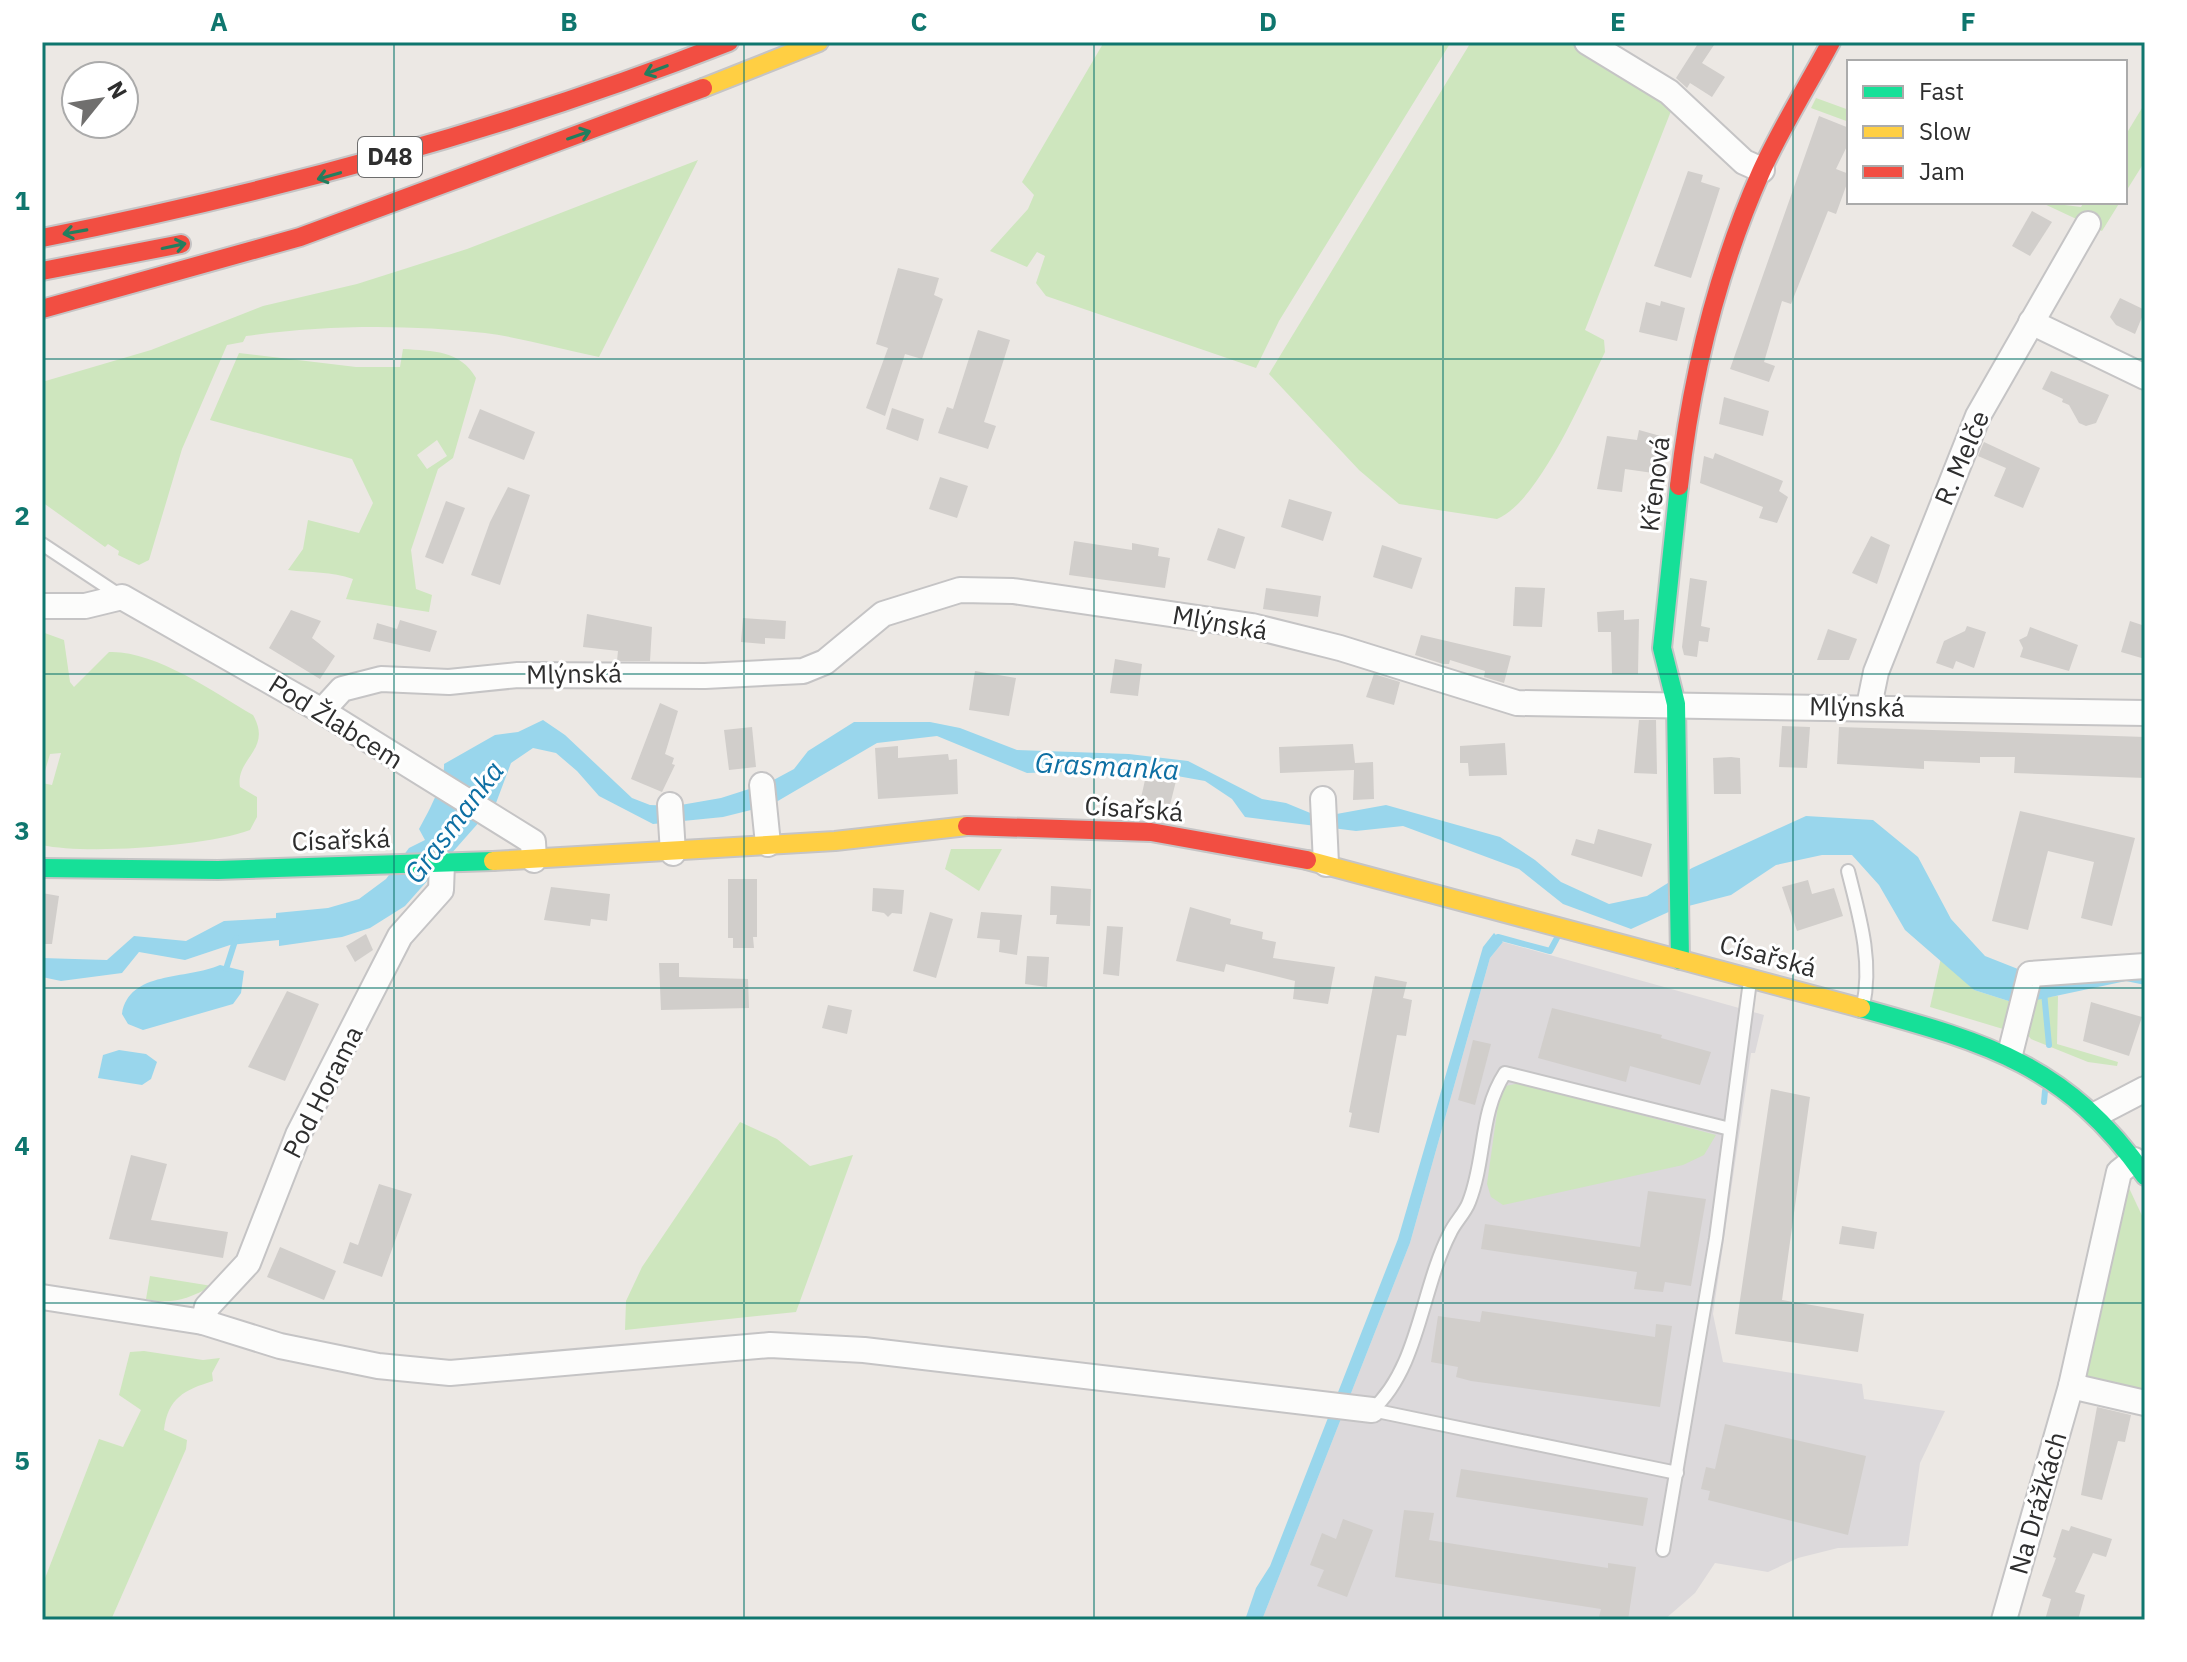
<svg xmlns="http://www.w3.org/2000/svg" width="2187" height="1662" viewBox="0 0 2187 1662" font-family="'IBM Plex Sans',sans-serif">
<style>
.industrial{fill:#dcd9db}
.green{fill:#cee6be;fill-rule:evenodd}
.water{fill:#99d6ec}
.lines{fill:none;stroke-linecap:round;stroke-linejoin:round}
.stream{stroke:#99d6ec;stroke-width:6}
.building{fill:#d1cecb}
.lane-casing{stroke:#c5c4c5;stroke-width:16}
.street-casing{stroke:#c5c4c5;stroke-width:28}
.fast-casing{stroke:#c5c4c5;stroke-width:22}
.slow-casing{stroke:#c5c4c5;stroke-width:22}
.jam-casing{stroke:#c5c4c5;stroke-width:22}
.lane{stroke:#fcfcfb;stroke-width:12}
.street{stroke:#fcfcfb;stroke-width:24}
.fast{stroke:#16e098;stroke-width:18}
.slow{stroke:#ffcf43;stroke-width:18}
.jam{stroke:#f24e42;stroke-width:18}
.oneway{stroke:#237e5e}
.grid{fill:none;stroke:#0f766e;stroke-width:2;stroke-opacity:0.55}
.labels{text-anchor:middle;stroke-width:6;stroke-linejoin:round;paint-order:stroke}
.shield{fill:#fff;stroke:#6d6d6d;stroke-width:2}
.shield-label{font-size:24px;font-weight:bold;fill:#2e2e2e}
.street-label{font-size:26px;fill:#2e2e2e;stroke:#fff}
.water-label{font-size:28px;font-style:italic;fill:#0d6fa3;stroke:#fff}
.neatline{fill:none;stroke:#0f766e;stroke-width:3}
.grid-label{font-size:26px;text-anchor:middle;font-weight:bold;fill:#0f766e}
</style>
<rect width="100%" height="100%" fill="#ece8e4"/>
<polygon class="industrial" points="1503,942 1764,1015 1755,1053 1751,1053 1713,1314 1723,1362 1862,1384 1864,1399 1945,1411 1920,1463 1908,1546 1838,1548 1798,1558 1768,1572 1715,1563 1695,1593 1664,1620 1262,1620 1410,1243 1490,958"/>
<g class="green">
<polygon points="1104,42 1451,42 1279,321 1256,368 1046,296 1036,283 1045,256 1037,252 1027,267 990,251 1028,209 1034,195 1022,182"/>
<path d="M1471,42H1569L1673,106L1585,330L1604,340L1605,352C1585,393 1539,502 1497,519L1399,504L1359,470L1269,374Z"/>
<polygon points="1816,98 1849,110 1849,122 1811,108"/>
<polygon points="2145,103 2145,161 2125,193 2125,136"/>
<path d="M698,160L599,357C561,349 523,338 485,333C407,324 323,325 246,336L243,342L227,345L182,449L149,560L139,565L118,555L119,551L108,544L105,547L42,502V382L151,350L263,306L357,284L467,249Z"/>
<polygon points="2040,202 2081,207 2084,202 2120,202 2102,231"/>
<path d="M403,349C433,351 460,350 476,378L453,458L438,469L411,550L416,589L432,595L429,612L346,599L353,579C331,571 311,573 288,570L303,549L308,520L359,533L373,503L352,459L210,420L239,353L356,367H400ZM437,440L447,456L427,469L417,455Z"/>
<path d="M42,632L64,640L70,682L74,687L109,652C154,650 214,692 253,715C273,750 235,758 240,787L257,797V817L250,830C209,846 86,855 42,845V783L52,785L61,753L50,754L42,781Z"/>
<polygon points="951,849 1002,849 979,891 945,869"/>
<polygon points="1941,958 1974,990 2018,1004 2003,1029 1930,1007"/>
<polygon points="2058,996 2057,1044 2118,1062 2117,1066 2088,1062 2031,1039 2026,1033 2031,998"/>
<polygon points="1521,1083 1716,1135 1704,1155 1683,1165 1503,1205 1491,1197 1487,1184 1499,1098 1505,1086"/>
<polygon points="740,1122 777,1139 810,1166 853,1155 796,1312 625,1330 626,1301 642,1267"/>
<polygon points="2129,1188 2145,1222 2145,1396 2084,1382"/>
<path d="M150,1276L212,1286C188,1299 172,1305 146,1299Z"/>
<path d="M144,1351L203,1360L220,1358L212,1373L213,1381C184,1390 168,1398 164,1430L187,1440L186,1449L111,1620H42V1586L99,1439L123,1447L141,1410L119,1395L130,1352Z"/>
</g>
<g class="water">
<path d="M543,720L565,735L632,798L650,805L675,806L721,798L768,783L794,769L808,751L854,722H930L960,728L1017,750L1129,754L1188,761L1262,799L1286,803L1320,817L1386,805L1500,837L1535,860L1561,882L1609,904L1647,896L1692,868L1806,816L1873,820L1918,857L1951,919L1985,956L2023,971H2145V985L2126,981L2018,1004L1974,990L1905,930L1879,885L1852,855H1822L1776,865L1731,895L1673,910L1631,929L1563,904L1519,869L1403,826L1356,831L1245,817L1232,799L1205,781L1138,769L1027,773L937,736L877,743L771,805L723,817L653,824L599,796L577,771L556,753L533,748L511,763L496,803L405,906L370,928L342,937L279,946V940L230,945L185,960L139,952L122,973L61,981L42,977V958L107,960L134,936L186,941L224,921L276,918V913L328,908L359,899L386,879L409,848L425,840L419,829C428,813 445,781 444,764L495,735L518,732Z"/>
<polygon points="1494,933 1503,942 1490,958 1410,1243 1262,1620 1245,1620 1256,1588 1270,1566 1398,1239 1483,947"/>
<path d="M220,965L244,971L241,993L233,1004L143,1030L128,1024L122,1014C129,970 187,980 220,965Z"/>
<polygon points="119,1050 146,1054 157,1062 151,1079 142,1085 98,1078 103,1055"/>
</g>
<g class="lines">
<g class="stream">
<polyline points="1493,944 1498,937 1550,951 1557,938"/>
<polyline points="226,969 236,938"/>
<polyline points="2044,992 2049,1045"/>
<polyline points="2044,1102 2045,1091"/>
</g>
</g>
<g class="building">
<polygon points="1699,42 1716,42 1702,63 1725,77 1712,97 1690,83 1687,88 1676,78"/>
<polygon points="1819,116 1849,128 1849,142 1836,169 1849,174 1849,178 1836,214 1828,211 1791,304 1782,301 1764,362 1775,366 1769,382 1730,369"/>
<polygon points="1688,171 1703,175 1701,182 1720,188 1691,278 1654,266"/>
<polygon points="2032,211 2052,222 2030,256 2012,246"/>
<polygon points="898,268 939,278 934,295 943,299 922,359 905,354 885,416 866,408 888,348 876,344"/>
<polygon points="2120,298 2145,310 2135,334 2116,325 2110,317"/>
<polygon points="1661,301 1685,308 1677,341 1639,332 1646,302 1660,306"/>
<polygon points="978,330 1010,340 984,422 996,426 988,449 938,433 947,407 953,409"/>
<polygon points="2051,371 2109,395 2096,423 2086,426 2079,423 2069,405 2062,402 2063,399 2042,389"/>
<polygon points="1724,397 1769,411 1763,436 1719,424"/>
<polygon points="892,408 924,419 918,441 886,429"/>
<polygon points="480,409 535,432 524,460 468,438"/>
<polygon points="1639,430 1664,437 1660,474 1625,469 1622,492 1597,489 1607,436 1637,440"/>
<polygon points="1984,442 2040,468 2023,508 1994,496 2006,468 1978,456"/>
<polygon points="1715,453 1783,481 1779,491 1788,497 1777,523 1759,518 1763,507 1700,483 1704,456 1713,459"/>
<polygon points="940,477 968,486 957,518 929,509"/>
<polygon points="508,487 530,495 500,585 471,575 490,522"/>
<polygon points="1289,499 1332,512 1323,541 1281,527"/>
<polygon points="446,501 465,508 443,564 425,557"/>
<polygon points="1218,528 1245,537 1235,569 1207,560"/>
<polygon points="1871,536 1890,545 1877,584 1852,573"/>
<polygon points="1074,541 1132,550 1132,543 1159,548 1158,556 1170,558 1165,588 1069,575"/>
<polygon points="1382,545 1422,558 1412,589 1373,577"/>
<polygon points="1690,578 1707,581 1701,626 1710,628 1708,642 1699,641 1697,657 1684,655 1682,647"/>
<polygon points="1515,587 1545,588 1542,627 1513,626"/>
<polygon points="1266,588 1321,596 1318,617 1263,609"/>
<polygon points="291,610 321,621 312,638 335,656 320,679 269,648"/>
<polygon points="1624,610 1624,620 1639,619 1638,674 1612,674 1611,632 1598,632 1597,612"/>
<polygon points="587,614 652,627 650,661 617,661 618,651 583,647"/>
<polygon points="743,618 786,621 785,639 765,638 765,644 741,642"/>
<polygon points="400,620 437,631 430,652 373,639 377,623 397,629"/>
<polygon points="2130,621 2145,626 2145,659 2121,652"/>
<polygon points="1967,626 1986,632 1974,668 1956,661 1953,669 1936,663 1944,641 1965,631"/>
<polygon points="2030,627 2078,645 2069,671 2020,657 2023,648 2019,640 2027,636"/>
<polygon points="1828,629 1857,639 1849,660 1817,660"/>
<polygon points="1421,635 1511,656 1504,683 1484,677 1485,671 1450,660 1449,664 1443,664 1415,655"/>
<polygon points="1115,659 1142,664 1138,696 1110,693"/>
<polygon points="975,671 1016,678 1009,716 969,710"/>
<polygon points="1374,674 1400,682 1394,705 1366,697"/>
<polygon points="660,703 678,711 665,754 674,758 672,764 675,765 662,792 631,779"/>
<polygon points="1639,720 1656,720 1657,774 1634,773"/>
<polygon points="1782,726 1810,727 1807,768 1779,767"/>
<polygon points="752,727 756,767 729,770 724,730"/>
<polygon points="1839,727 2145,737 2145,778 2014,773 2015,757 1980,757 1980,763 1924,761 1924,769 1837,764"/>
<polygon points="1505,743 1507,775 1469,776 1468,763 1460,763 1460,746"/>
<polygon points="1353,744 1355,763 1373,762 1374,799 1353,800 1354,770 1280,773 1279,747"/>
<polygon points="898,746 898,758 948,754 949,760 957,759 958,794 878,799 875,748"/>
<polygon points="1731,757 1740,758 1741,794 1714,794 1713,758"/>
<polygon points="1147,771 1177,777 1170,805 1141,798"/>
<polygon points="2020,811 2135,838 2112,926 2081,918 2094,862 2048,851 2028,930 1992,921"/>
<polygon points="1598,829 1652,844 1642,877 1571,855 1576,839 1594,844"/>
<polygon points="728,879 757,879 757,937 753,937 754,948 733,948 733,938 728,938"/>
<polygon points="1808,880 1812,894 1834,888 1843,916 1797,931 1782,887"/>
<polygon points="1051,886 1091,889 1090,926 1056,924 1057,915 1050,915"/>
<polygon points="551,887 610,894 607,921 591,919 590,926 544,920"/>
<polygon points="873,888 904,890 902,914 892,913 888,917 884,913 872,911"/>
<polygon points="42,893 59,896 52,944 42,944"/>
<polygon points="1190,907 1231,919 1230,924 1263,932 1262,939 1276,942 1273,958 1335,967 1328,1004 1293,999 1295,981 1226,964 1224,972 1176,961"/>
<polygon points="930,912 953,919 936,978 913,971"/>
<polygon points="981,912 1022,915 1017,955 999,952 1000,940 977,938"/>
<polygon points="1107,926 1123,927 1119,976 1103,974"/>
<polygon points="366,934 373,950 355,962 346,946"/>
<polygon points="1027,956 1049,957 1047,987 1025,984"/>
<polygon points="659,963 679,963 679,977 748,979 749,1008 661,1010"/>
<polygon points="1375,976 1407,982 1403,998 1412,1000 1406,1036 1397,1035 1379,1133 1349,1127 1352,1113 1349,1112"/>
<polygon points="287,991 319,1004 285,1081 248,1067"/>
<polygon points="2091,1002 2142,1017 2129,1056 2083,1041"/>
<polygon points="828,1005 852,1010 847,1034 822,1028"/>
<polygon points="1552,1008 1662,1035 1661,1038 1711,1052 1700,1085 1630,1066 1626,1082 1538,1058"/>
<polygon points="1473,1040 1491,1044 1475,1105 1458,1100"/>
<polygon points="1771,1089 1810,1097 1782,1300 1864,1314 1858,1352 1735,1334"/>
<polygon points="131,1155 167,1164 151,1220 228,1232 223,1258 109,1239"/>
<polygon points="379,1184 412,1194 382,1277 343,1263 350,1242 358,1245"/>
<polygon points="1648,1191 1706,1199 1691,1286 1665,1282 1663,1292 1634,1289 1637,1272 1481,1249 1485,1224 1640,1247"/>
<polygon points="1842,1226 1877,1232 1874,1249 1839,1244"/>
<polygon points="280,1247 336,1271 324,1300 267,1277"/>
<polygon points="1482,1311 1655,1337 1656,1324 1672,1326 1660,1407 1471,1381 1456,1377 1458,1367 1431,1362 1438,1316 1480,1322"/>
<polygon points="2097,1407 2131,1415 2125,1442 2118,1441 2102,1500 2081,1495"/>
<polygon points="1725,1424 1866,1456 1848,1535 1708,1500 1710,1491 1701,1489 1706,1467 1715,1469"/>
<polygon points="1461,1469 1648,1498 1643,1526 1456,1497"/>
<polygon points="1404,1510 1434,1513 1429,1540 1608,1568 1608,1563 1636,1567 1628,1620 1599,1617 1601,1609 1395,1577"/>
<polygon points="1343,1519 1373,1530 1347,1597 1317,1586 1324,1570 1310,1565 1322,1533 1336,1539"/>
<polygon points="2071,1526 2112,1539 2106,1557 2093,1553 2075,1592 2085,1595 2078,1620 2045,1620 2051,1599 2042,1596 2056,1558 2053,1557 2062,1529 2069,1531"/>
</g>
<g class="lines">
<defs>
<g id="lane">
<polyline points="42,544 119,595"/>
<path d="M1848,871C1859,915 1873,960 1863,1006"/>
<path d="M1372,1410C1419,1368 1421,1289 1450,1233C1455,1222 1465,1213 1469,1202C1486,1159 1479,1113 1505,1073L1730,1129"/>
<polyline points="1372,1410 1677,1473"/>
<polyline points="1663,1550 1716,1238 1750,981"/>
</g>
<g id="street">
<polyline points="1587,42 1669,92 1744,162 1762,170"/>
<polyline points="2031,322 2145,377"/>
<polyline points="42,606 85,606 122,597 322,711 533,842 534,860"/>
<polyline points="1869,706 1876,672 1978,416 2088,224"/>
<polyline points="322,711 342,689 381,679 449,682 518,675 705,676 803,671 825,662 883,614 960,590 1013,591 1252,626 1340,648 1517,703 2145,713"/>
<polyline points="762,785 768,844"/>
<polyline points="1323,799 1326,864"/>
<polyline points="670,805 673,853"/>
<polyline points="2010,1054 2030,974 2145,966"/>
<polyline points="2097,1114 2145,1089"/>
<polyline points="42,1297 203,1322 280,1346 378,1366 450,1373 770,1345 864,1350 1372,1410"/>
<polyline points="203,1322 207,1307 248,1263 298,1135 400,936 441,890 442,863"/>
<polyline points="2071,1386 2145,1403"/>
<polyline points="2004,1620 2071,1386 2119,1172 2134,1160"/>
</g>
<g id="fast">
<polyline points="1679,486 1662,648 1676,704 1680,960"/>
<polyline points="42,868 218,870 493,861"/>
<path d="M1861,1008C1987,1043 2066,1064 2145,1176"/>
</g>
<g id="slow">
<polyline points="703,88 819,42"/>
<polyline points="1307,860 1861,1008"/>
<polyline points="493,861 835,841 967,826"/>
</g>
<g id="jam">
<path d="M42,238C277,191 506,130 729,42"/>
<polyline points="42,271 181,244"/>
<polyline points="42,309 300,237 703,88"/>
<path d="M1679,486C1691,379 1717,271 1761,172C1781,128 1808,85 1831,42"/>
<polyline points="967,826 1151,832 1307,860"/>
</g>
</defs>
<use href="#lane" class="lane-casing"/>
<use href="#street" class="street-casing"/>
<use href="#fast" class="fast-casing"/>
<use href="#slow" class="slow-casing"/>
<use href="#jam" class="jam-casing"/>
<use href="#lane" class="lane"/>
<use href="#street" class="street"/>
<use href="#fast" class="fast"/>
<use href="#slow" class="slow"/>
<use href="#jam" class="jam"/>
</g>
<defs><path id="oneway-shaft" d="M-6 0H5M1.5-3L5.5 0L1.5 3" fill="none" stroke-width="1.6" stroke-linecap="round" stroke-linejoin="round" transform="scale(2)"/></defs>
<g class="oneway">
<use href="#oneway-shaft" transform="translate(656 70) rotate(159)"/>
<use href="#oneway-shaft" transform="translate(579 135) rotate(-19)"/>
<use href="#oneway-shaft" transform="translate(329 176) rotate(164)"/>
<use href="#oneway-shaft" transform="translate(75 232) rotate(170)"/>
<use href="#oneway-shaft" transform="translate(174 246) rotate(-12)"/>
</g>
<path class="grid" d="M394,42V1620M744,42V1620M1094,42V1620M1443,42V1620M1793,42V1620M42,359H2145M42,674H2145M42,988H2145M42,1303H2145"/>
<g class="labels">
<rect class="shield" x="358" y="137" width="64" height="40" rx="6"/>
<g class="shield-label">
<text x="390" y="165">D48</text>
</g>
<g class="street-label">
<text transform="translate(1962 458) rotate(-67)" y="9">R. Melče</text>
<text transform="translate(1655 484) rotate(-83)" y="9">Křenová</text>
<text transform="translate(1220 623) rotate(10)" y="9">Mlýnská</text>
<text transform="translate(574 674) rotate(-1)" y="9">Mlýnská</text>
<text transform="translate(1857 707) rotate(1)" y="9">Mlýnská</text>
<text transform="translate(336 722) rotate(32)" y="9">Pod Žlabcem</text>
<text transform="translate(1134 809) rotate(4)" y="9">Císařská</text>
<text transform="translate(341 840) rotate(-2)" y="9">Císařská</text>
<text transform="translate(1768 956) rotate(15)" y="9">Císařská</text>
<text transform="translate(323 1092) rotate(-63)" y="9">Pod Horama</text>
<text transform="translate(2038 1503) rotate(-74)" y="9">Na Drážkách</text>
</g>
<g class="water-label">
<text transform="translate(1107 766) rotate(3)" y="10">Grasmanka</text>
<text transform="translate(454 822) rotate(-53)" y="10">Grasmanka</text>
</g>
</g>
<rect width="2187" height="1662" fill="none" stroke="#ffffff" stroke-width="88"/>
<rect x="1847" y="60" width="280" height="144" fill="#ffffff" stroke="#ababab" stroke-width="2"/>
<rect x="1863" y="86" width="40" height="12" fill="#16e098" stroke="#ababab" stroke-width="2"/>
<text x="1919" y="100" font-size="24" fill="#2e2e2e">Fast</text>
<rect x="1863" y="126" width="40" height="12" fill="#ffcf43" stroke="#ababab" stroke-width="2"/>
<text x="1919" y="140" font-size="24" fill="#2e2e2e">Slow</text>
<rect x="1863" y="166" width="40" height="12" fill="#f24e42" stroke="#ababab" stroke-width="2"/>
<text x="1919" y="180" font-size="24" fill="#2e2e2e">Jam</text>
<g transform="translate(100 100) rotate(60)"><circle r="38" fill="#ffffff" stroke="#ababab" stroke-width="2"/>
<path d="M0-6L14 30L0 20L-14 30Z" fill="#706f6e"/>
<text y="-12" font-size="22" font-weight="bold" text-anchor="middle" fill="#2e2e2e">N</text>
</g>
<rect x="44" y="44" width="2099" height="1574" class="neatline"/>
<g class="grid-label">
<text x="219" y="31">A</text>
<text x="569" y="31">B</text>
<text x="919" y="31">C</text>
<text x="1268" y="31">D</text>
<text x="1618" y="31">E</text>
<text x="1968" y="31">F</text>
<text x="22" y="210">1</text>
<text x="22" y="525">2</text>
<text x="22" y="840">3</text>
<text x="22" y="1155">4</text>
<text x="22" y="1470">5</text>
</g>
</svg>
